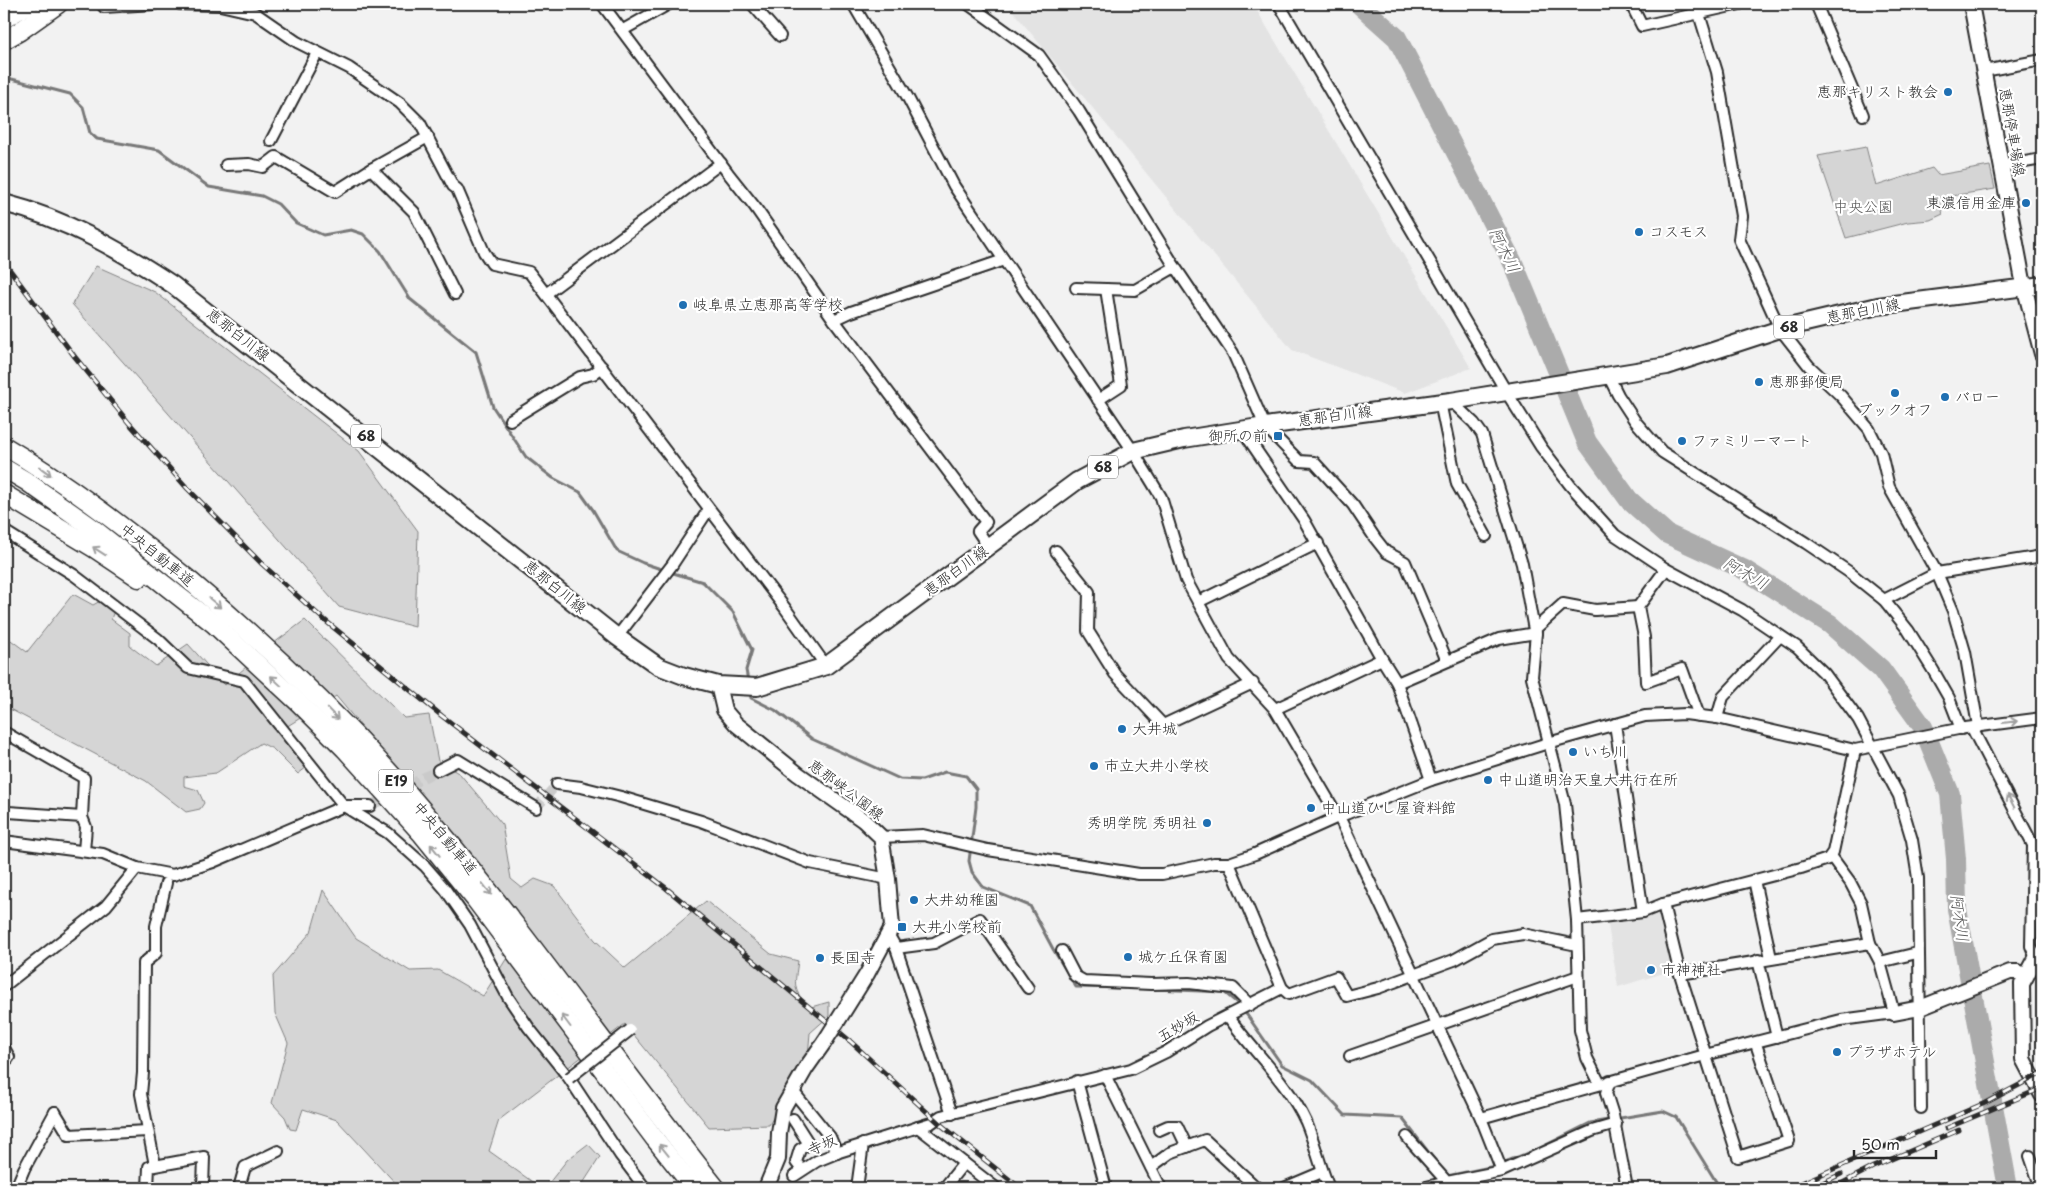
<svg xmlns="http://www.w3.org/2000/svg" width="2046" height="1192" viewBox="0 0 2046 1192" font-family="'Playpen Sans','Klee One',sans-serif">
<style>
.built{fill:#e3e3e3}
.green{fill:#d5d5d5;stroke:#808080}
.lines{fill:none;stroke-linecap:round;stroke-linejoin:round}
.stream{stroke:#787878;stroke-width:3}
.river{stroke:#ababab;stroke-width:20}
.street-tunnel{stroke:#cacaca;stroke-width:10;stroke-dasharray:10 5;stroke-linecap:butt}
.street-casing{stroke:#2b2b2b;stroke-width:14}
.secondary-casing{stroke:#2b2b2b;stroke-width:18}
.primary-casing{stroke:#2b2b2b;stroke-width:20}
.highway-casing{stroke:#2b2b2b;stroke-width:21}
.street{stroke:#fff;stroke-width:10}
.secondary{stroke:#fff;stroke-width:14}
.primary{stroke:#fff;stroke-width:16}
.highway{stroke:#fff;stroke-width:18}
.rail-casing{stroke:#2b2b2b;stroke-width:5}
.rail{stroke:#fff;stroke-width:3;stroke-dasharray:9;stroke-linecap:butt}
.street-bridge-casing{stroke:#2b2b2b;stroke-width:14;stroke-linecap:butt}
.secondary-bridge-casing{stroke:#2b2b2b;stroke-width:18;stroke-linecap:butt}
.street-bridge{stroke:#fff;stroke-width:10}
.secondary-bridge{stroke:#fff;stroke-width:14}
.oneway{stroke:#a0a0a0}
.poi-dot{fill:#1f6fb2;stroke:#fff;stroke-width:2}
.labels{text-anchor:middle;stroke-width:4.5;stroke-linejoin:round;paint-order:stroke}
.shield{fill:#fff;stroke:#6b6b6b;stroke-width:1}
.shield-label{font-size:14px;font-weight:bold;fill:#2b2b2b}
.poi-label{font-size:15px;fill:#2b2b2b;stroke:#fff;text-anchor:start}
.street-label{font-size:15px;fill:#2b2b2b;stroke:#fff}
.park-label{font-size:15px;fill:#565656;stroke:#fff}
.water-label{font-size:16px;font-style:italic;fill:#585858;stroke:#fff}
</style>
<rect width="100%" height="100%" fill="#f2f2f2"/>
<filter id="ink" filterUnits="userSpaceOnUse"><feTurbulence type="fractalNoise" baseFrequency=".02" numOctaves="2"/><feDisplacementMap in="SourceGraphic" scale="10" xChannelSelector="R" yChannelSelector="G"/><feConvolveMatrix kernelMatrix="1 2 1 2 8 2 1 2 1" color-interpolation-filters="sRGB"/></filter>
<g filter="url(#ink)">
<g class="built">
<polygon points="1007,4 1253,4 1471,368 1405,393 1292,350"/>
<polygon points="1660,909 1674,970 1618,987 1607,919"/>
</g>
<g class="green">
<polygon points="1866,147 1876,186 1932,168 1938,175 1990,166 1995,189 1938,198 1943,214 1930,220 1908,222 1846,238 1818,156"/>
<polygon points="96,266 155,292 359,451 418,531 415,627 339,607 72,304"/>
<path d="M73,594L93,605L102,600L114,611L111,619L130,633V646L156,666L188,644L225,685L274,643L305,620L404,718L429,715L438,761L460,774L502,824L511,879L522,888L535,879L554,886L595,940L625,968L706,901L771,954L798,961C795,984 791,991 811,1007L829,1002V1016L810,1033L808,1056L769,1125L709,1127L625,1024L499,1120L489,1151L541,1188H400L337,1120L303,1109L296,1130L290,1129L285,1117L272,1103L288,1043L275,1013L273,976L311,932L323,890L356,938L410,971L438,970L483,996L527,926L336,696L281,730L307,767L298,774L273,749L261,743L216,773L184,777V786L198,790L204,803L200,809L186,812L146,781L4,706V635L27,652Z"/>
<polygon points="588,1144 600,1157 582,1185 583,1188 545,1188 567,1160"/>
</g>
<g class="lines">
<g class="stream">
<polyline points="4,77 70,94 83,107 90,133 97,139 159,150 209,187 262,196 278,204 296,223 323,235 351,230 363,234 380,251 410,299 476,352 493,407 526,457 553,478 580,492 593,510 617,551 643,563 664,570"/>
<polyline points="670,572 703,582 733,612 752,650 746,670 748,681"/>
<polyline points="750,692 751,698 775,710 812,739 900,779 922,780 945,772 966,776 976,789 976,807 969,861 972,872 983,887 1030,906 1053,949 1076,987 1124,988"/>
<polyline points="1130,988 1224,992 1236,1002 1247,1015 1282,1065 1312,1080 1345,1115 1402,1118 1440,1167"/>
<polyline points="1447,1176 1495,1166 1538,1149 1590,1123 1663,1111 1676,1117 1720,1188"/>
</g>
<polyline class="river" points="1359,4 1397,38 1514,265 1587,442 1629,500 1667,534 1743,569 1830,624 1881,669 1923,727 1950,794 1956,859 1957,909 2008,1188"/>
<g class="street-tunnel">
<polyline points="370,806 438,770"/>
<polyline points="536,808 557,784"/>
</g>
<defs>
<g id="street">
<polyline points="102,4 104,7 154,4"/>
<polyline points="180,4 220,5 255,13 297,42 349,68 400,103 420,123 453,186 457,189 484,252 492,264 529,272 785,608 826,666"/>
<polyline points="602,4 728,173 755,207 834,320 986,522 978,531 984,540"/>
<polyline points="752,4 780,36"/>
<polyline points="853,4 908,98 954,186 1133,451 1161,497 1186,580 1229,659 1275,709 1342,823 1481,1118 1705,1055 1841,1020 1894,1013 1880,962 1870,943 1861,903 1850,882 1831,856"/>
<polyline points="968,4 1039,55 1079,111 1175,267 1233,353 1265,426 1299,461 1314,462 1353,505 1375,538 1386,552 1405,562 1447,661"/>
<polyline points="1279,4 1507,393 1541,447 1570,485 1615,535 1666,569 1742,610 1797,647 1824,673 1858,719 1899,796 1912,840 1918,878 1921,1108"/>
<polyline points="1631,4 1642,26 1740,4"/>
<polyline points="1696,4 1717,72 1742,216 1739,239 1780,329 1809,366 1841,396 1869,429 1881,453 1889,487 1937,573 1953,611 1965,652 1978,726 1974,732 2033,845 2031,946 2036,958"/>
<polyline points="1816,4 1863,115"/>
<polyline points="623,30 669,4"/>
<polyline points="1984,71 2042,60"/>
<polyline points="271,141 317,53"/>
<polyline points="226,165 249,164 263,167 276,157 335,192 371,169 414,212 455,294"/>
<polyline points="2002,166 2042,159"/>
<polyline points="371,169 428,137"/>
<polyline points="1076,288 1135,290 1175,267"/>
<polyline points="547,293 721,163"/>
<polyline points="834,320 851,312 1004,260"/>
<polyline points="1608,375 1618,395 1635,421 1662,452 1806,543 1849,572 1884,600 1908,630 1933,670 1949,698 1961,729"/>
<polyline points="1098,400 1121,385 1106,289"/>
<polyline points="1451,401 1474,423 1482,434 1522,564 1534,630 1536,633 1532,677 1565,804 1577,920 1580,1030 1587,1058 1600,1084"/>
<polyline points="1440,402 1457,484 1486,536"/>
<polyline points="510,420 580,377 593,374 602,367"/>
<polyline points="1243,431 1304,520 1382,659 1397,683 1431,780"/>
<polyline points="4,531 74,575 158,639 188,668 244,681 344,806 388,833 425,866 445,889 470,925 508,997 529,1028 569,1078 620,1155 645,1188"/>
<polyline points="1056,551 1089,592 1088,631 1115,674 1163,725 1253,683"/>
<polyline points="1666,569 1638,607 1644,637 1646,682 1682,669 1699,716"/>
<polyline points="1884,600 1937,573 2042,556"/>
<polyline points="1198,602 1318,543"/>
<polyline points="1534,630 1563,604 1595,610 1638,607"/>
<polyline points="617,637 672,565 709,509"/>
<polyline points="1397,683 1499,639 1536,633"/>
<polyline points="1275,709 1382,659"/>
<polyline points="1717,718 1723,697 1780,636"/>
<polyline points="1615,724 1643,912"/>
<polyline points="4,732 84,778 82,817 86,827 84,851"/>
<polyline points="438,770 458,760 536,808"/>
<polyline points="557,784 581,787 621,797 701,821 810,863 888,879"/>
<polyline points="4,816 8,812 82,817"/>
<polyline points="881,837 923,835 988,850 1139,874 1162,874 1214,863 1229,863 1255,854 1338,817 1431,780 1548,743 1645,716 1685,714 1717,718 1855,750 1958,729 2042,718"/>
<polyline points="4,841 103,854 137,868 173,875 213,862 344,806 370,806"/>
<polyline points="1229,863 1282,988 1289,994 1336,977 1347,996 1378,988 1454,960 1492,939 1523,934 1577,945"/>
<polyline points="1754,880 1771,958"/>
<polyline points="1663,904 1680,974 1738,1157 1789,1141 1756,1044"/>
<polyline points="1577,920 1643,912 1663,904 1801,868 1828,859 1833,852 1855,750"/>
<polyline points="888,934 896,948 952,1114"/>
<polyline points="896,948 934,943 980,919 1028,988"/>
<polyline points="1062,951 1075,976 1084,981 1151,984 1189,983 1233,988 1250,1005"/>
<polyline points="1758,960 1777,1037"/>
<polyline points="1880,962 1917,953"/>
<polyline points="1680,974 1870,943"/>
<polyline points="4,986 106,906 137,868"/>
<path d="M1228,1016C1253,1052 1287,1081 1306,1122C1315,1143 1320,1167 1329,1188"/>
<polyline points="4,1048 9,1057 4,1064"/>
<polyline points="1350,1056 1578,976"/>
<polyline points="1105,1075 1161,1188"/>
<polyline points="1077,1081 1106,1188"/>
<polyline points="1610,1081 1606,1093 1613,1115 1627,1188"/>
<polyline points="792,1090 830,1137 837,1153"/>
<polyline points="55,1112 69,1135 148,1131"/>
<polyline points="1481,1118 1502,1171"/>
<polyline points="793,1119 809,1144 800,1149 796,1162 802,1170"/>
<polyline points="918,1127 996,1188"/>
<polyline points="1159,1130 1168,1126 1177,1126 1187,1147"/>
<polyline points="1407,1137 1447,1182 1502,1171 1592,1131 1616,1124"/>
<polyline points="2030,1156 2041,1188"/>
<polyline points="155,1165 141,1094 143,1073 144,963 156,953 156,926 166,883"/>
<polyline points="1151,1167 1170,1153 1205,1140 1257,1188"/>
<polyline points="794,1176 817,1161 839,1152 931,1123 941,1116 1131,1069 1166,1052 1207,1026 1282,988"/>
<polyline points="16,1188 24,1169 55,1112"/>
<polyline points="148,1188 149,1167 204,1157 203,1188"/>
<polyline points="239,1188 245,1167 278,1151"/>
<polyline points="857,1188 863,1144"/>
<polyline points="944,1188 964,1163"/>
<polyline points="1284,1188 1322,1172"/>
<polyline points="1422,1188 1447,1182"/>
</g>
<g id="secondary">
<polyline points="1971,4 2024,286 2042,354"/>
<polyline points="718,685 724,710 736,724 798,774 863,820 881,837 888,879 892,927 867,974 837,1022"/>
<polyline points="2042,956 2036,958 2022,984 2023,1059 2042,1095"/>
<polyline points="1894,1013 1920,1008 2010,972 2018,972 2026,976"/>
<polyline points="766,1188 778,1159 779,1133 783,1108 806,1068 825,1041"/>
</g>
<path id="primary" d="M4,203C66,219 120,250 173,285L617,637L658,666L684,676L718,685L757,687L826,666L1077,481L1133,451L1184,439L1265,426L1451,401L1667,366L1780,329L1878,306L2042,285"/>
<g id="highway">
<polyline points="4,19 29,4"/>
<polyline points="4,40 20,31 58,4"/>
<path d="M4,446C69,484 130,532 189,580C278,655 362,737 436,826C534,943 621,1069 716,1188"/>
<polyline points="4,468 26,481 90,526 214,624 299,703 345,749 422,834 475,899 655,1139 694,1188"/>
<polyline points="4,494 94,548 139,578"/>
</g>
</defs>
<use href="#street" class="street-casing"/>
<use href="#secondary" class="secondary-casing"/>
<use href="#primary" class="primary-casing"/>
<use href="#highway" class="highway-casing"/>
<use href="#street" class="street"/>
<use href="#secondary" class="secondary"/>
<use href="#primary" class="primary"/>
<use href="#highway" class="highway"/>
<defs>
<g id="rail">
<polyline points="4,262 75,357 129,423 188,489 262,564 322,618 442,716 666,888 850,1041 940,1124 1020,1188"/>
<polyline points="1947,1128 2042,1088"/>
<polyline points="1790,1188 1985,1103 2042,1073"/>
<polyline points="1812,1188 1841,1174"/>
<polyline points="1833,1188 1873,1167 1959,1130"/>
</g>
</defs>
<use href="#rail" class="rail-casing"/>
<use href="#rail" class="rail"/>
<defs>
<polyline id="street-bridge" points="569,1078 630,1030"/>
<polyline id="secondary-bridge" points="825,1041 837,1022"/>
</defs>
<use href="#street-bridge" class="street-bridge-casing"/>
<use href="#secondary-bridge" class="secondary-bridge-casing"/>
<use href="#street-bridge" class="street-bridge"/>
<use href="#secondary-bridge" class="secondary-bridge"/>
</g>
<defs><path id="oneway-shaft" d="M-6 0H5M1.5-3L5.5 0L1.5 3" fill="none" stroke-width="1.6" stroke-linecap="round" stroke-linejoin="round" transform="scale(1.25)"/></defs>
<g class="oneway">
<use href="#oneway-shaft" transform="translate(45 471) rotate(36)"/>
<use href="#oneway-shaft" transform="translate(99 551) rotate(-147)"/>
<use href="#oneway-shaft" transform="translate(215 603) rotate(40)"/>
<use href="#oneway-shaft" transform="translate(276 681) rotate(-137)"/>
<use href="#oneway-shaft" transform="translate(333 714) rotate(46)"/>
<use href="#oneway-shaft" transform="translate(2010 722) rotate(-7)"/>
<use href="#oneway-shaft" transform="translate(2011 801) rotate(-117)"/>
<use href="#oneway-shaft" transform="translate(435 850) rotate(-129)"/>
<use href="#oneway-shaft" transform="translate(487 889) rotate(52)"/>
<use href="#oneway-shaft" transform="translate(566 1021) rotate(-127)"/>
<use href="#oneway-shaft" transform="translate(664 1150) rotate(-129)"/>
</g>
</g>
<g class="poi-dot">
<circle cx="1948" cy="92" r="5"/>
<circle cx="2026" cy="203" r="5"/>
<circle cx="1639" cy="232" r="5"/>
<circle cx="683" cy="305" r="5"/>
<circle cx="1759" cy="382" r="5"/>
<circle cx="1895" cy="393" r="5"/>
<circle cx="1945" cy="397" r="5"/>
<rect x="1273" y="431" width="10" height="10" rx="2.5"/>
<circle cx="1682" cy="441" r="5"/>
<circle cx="1122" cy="729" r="5"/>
<circle cx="1573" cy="752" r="5"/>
<circle cx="1094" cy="766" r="5"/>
<circle cx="1488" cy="780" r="5"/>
<circle cx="1311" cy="808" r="5"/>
<circle cx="1207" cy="823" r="5"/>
<circle cx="914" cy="900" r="5"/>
<rect x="897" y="922" width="10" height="10" rx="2.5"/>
<circle cx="1128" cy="957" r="5"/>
<circle cx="820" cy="958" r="5"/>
<circle cx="1651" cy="970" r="5"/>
<circle cx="1837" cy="1052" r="5"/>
</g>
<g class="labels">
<g class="shield">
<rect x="1774" y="315.5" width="30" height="23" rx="4"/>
<rect x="351" y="424.5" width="30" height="23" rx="4"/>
<rect x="1088" y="455.5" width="30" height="23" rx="4"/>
<rect x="378.5" y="769.5" width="35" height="23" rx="4"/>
</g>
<g class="shield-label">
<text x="1789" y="332">68</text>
<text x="366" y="441">68</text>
<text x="1103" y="472">68</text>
<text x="396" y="786">E19</text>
</g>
<g class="poi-label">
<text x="1938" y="97" text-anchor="end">恵那キリスト教会</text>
<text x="2016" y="208" text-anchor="end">東濃信用金庫</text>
<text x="1649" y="237">コスモス</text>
<text x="693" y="310">岐阜県立恵那高等学校</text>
<text x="1769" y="387">恵那郵便局</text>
<text x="1955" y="402">バロー</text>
<text x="1895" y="415" text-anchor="middle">ブックオフ</text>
<text x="1268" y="441" text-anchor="end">御所の前</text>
<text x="1692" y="446">ファミリーマート</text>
<text x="1132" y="734">大井城</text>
<text x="1583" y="757">いち川</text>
<text x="1104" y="771">市立大井小学校</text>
<text x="1498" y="785">中山道明治天皇大井行在所</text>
<text x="1321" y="813">中山道ひし屋資料館</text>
<text x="1197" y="828" text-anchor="end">秀明学院 秀明社</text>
<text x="924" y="905">大井幼稚園</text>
<text x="912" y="932">大井小学校前</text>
<text x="1138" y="962">城ケ丘保育園</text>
<text x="830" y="963">長国寺</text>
<text x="1661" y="975">市神神社</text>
<text x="1847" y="1057">プラザホテル</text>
</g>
<g class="street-label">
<text transform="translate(2012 132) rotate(80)" y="5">恵那停車場線</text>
<text transform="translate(1863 311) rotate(-11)" y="5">恵那白川線</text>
<text transform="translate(238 335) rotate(38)" y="5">恵那白川線</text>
<text transform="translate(1335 416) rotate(-8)" y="5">恵那白川線</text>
<text transform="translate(157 555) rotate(39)" y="5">中央自動車道</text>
<text transform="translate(956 571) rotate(-36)" y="5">恵那白川線</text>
<text transform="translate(555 587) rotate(39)" y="5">恵那白川線</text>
<text transform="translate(846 790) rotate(37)" y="5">恵那峡公園線</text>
<text transform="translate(445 838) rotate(50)" y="5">中央自動車道</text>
<text transform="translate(1178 1027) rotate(-31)" y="5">五妙坂</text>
<text transform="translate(822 1145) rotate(-24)" y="5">寺坂</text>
</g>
<g class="park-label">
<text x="1863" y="212">中央公園</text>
</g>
<g class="water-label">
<text transform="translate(1505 250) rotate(64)" y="6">阿木川</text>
<text transform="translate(1746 573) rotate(29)" y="6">阿木川</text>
<text transform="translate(1960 918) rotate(82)" y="6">阿木川</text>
</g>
</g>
<rect width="2046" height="1192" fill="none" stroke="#fff" stroke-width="20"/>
<rect x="10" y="10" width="2026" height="1172" fill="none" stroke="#2b2b2b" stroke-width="2" filter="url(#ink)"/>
<path d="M1854 1150v8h82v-8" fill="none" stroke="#2b2b2b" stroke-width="2.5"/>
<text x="1861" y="1150" font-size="15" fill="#2b2b2b" stroke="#ffffff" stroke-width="4" paint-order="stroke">50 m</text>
</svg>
